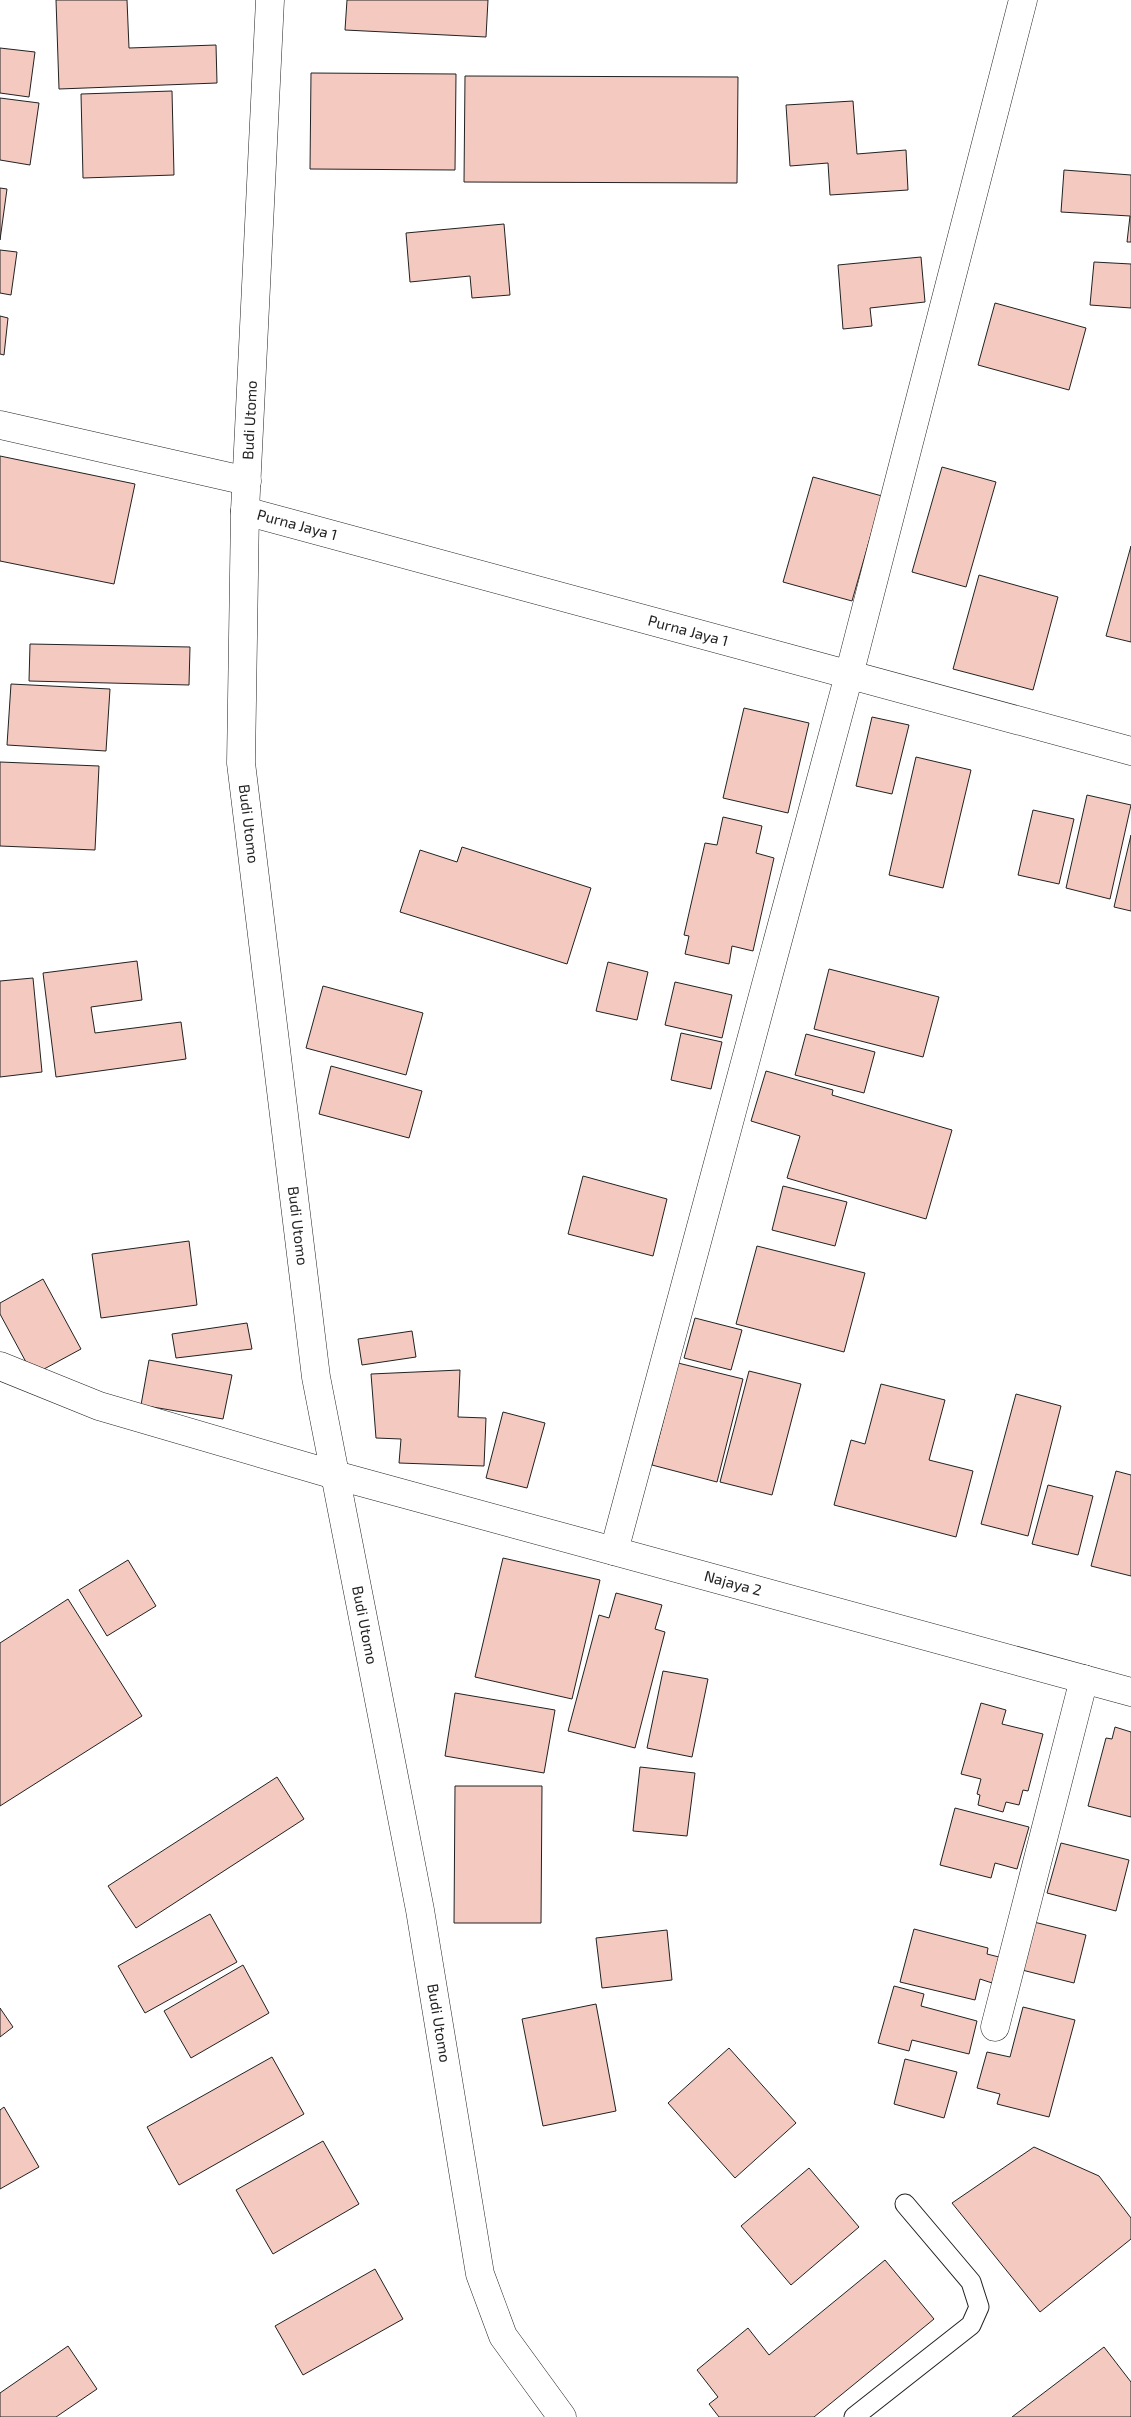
<svg xmlns="http://www.w3.org/2000/svg" width="1131" height="2417" viewBox="0 0 1131 2417" font-family="'Exo 2',sans-serif">
<style>
.building{fill:#f3c9c0;stroke:#222}
.lines{fill:none;stroke-linecap:round;stroke-linejoin:round}
.lane-casing{stroke:#222;stroke-width:21}
.street-casing{stroke:#222;stroke-width:29}
.secondary-casing{stroke:#222;stroke-width:29}
.lane{stroke:#fff;stroke-width:19}
.street{stroke:#fff;stroke-width:28}
.secondary{stroke:#fff;stroke-width:28}
.labels{text-anchor:middle;stroke-width:4;stroke-linejoin:round;paint-order:stroke}
.street-label{font-size:15px;fill:#222;stroke:#fff}
</style>
<rect width="100%" height="100%" fill="#fff"/>
<g class="building">
<polygon points="56,0 127,0 129,48 216,45 217,83 59,89"/>
<polygon points="347,0 488,0 486,37 345,30"/>
<polygon points="0,48 35,52 29,97 0,93"/>
<polygon points="311,73 456,74 455,170 310,169"/>
<polygon points="465,76 738,77 737,183 464,182"/>
<polygon points="172,91 174,175 83,178 81,94"/>
<polygon points="0,98 39,103 30,165 0,160"/>
<polygon points="853,101 857,154 906,150 908,190 830,195 828,163 790,166 786,105"/>
<polygon points="1064,170 1131,175 1131,242 1127,242 1130,216 1061,212"/>
<polygon points="0,188 7,189 0,240"/>
<polygon points="504,224 510,295 472,298 470,276 410,282 406,233"/>
<polygon points="0,250 17,252 11,295 0,293"/>
<polygon points="921,257 925,302 870,308 872,326 843,329 838,265"/>
<polygon points="1094,262 1131,264 1131,308 1090,305"/>
<polygon points="995,303 1086,328 1069,390 978,365"/>
<polygon points="0,316 8,318 4,355 0,354"/>
<polygon points="0,456 135,484 114,584 0,561"/>
<polygon points="942,467 996,482 966,587 912,572"/>
<polygon points="813,477 882,496 852,601 783,582"/>
<polygon points="1131,546 1131,642 1106,636"/>
<polygon points="979,575 1058,597 1033,690 953,669"/>
<polygon points="30,644 190,647 189,685 29,681"/>
<polygon points="11,684 110,689 106,751 7,745"/>
<polygon points="744,708 809,723 788,813 723,798"/>
<polygon points="872,717 909,725 892,794 856,786"/>
<polygon points="916,757 971,770 943,888 889,875"/>
<polygon points="0,762 99,766 95,850 0,846"/>
<polygon points="1087,795 1131,805 1110,899 1066,888"/>
<polygon points="1033,810 1074,819 1059,884 1018,875"/>
<polygon points="723,817 762,826 756,853 774,858 753,951 732,946 729,964 685,954 689,936 684,935 705,843 717,845"/>
<polygon points="1131,835 1131,911 1114,907"/>
<polygon points="462,847 591,888 567,964 400,912 420,850 457,862"/>
<polygon points="137,961 142,1000 91,1007 95,1033 181,1022 186,1059 56,1077 43,973"/>
<polygon points="608,962 648,972 637,1020 596,1011"/>
<polygon points="829,969 939,997 923,1057 814,1029"/>
<polygon points="33,978 42,1072 0,1077 0,981"/>
<polygon points="675,982 732,995 722,1038 665,1025"/>
<polygon points="323,986 423,1013 406,1075 306,1048"/>
<polygon points="681,1033 722,1042 711,1089 671,1080"/>
<polygon points="806,1034 875,1052 864,1093 795,1075"/>
<polygon points="331,1066 422,1091 409,1138 319,1114"/>
<polygon points="766,1071 833,1090 832,1095 952,1130 926,1219 787,1178 800,1136 751,1121"/>
<polygon points="583,1176 667,1199 653,1256 568,1234"/>
<polygon points="783,1186 847,1202 835,1246 772,1230"/>
<polygon points="189,1241 197,1305 101,1318 92,1254"/>
<polygon points="757,1246 865,1273 844,1352 736,1324"/>
<polygon points="43,1279 81,1349 33,1375 0,1314 0,1303"/>
<polygon points="695,1318 742,1330 731,1370 684,1358"/>
<polygon points="247,1323 252,1349 176,1358 172,1334"/>
<polygon points="412,1331 416,1357 362,1365 358,1339"/>
<polygon points="149,1360 232,1375 223,1419 141,1405"/>
<polygon points="678,1363 743,1379 717,1482 652,1465"/>
<polygon points="460,1370 458,1417 486,1418 484,1466 399,1463 401,1439 376,1438 371,1374"/>
<polygon points="749,1371 801,1384 772,1495 720,1482"/>
<polygon points="881,1384 945,1400 929,1460 973,1471 956,1537 834,1505 851,1440 865,1444"/>
<polygon points="1016,1394 1061,1406 1028,1536 981,1524"/>
<polygon points="503,1412 545,1423 527,1488 486,1478"/>
<polygon points="1116,1471 1131,1475 1131,1576 1091,1566"/>
<polygon points="1048,1485 1093,1496 1078,1555 1032,1544"/>
<polygon points="503,1558 600,1580 572,1699 475,1677"/>
<polygon points="128,1560 156,1606 107,1636 79,1590"/>
<polygon points="616,1593 662,1605 655,1629 665,1632 635,1748 568,1731 599,1615 609,1618"/>
<polygon points="68,1599 142,1716 0,1806 0,1643"/>
<polygon points="663,1671 708,1679 692,1757 647,1748"/>
<polygon points="455,1693 555,1710 544,1773 445,1756"/>
<polygon points="981,1703 1006,1710 1002,1724 1043,1734 1028,1791 1023,1790 1019,1805 1006,1802 1003,1812 978,1805 980,1795 977,1794 981,1779 961,1774"/>
<polygon points="1115,1727 1131,1732 1131,1817 1088,1806 1106,1738 1112,1739"/>
<polygon points="640,1767 695,1773 687,1836 633,1831"/>
<polygon points="277,1777 304,1819 136,1928 108,1886"/>
<polygon points="455,1786 542,1786 541,1923 454,1923"/>
<polygon points="955,1808 1029,1827 1017,1869 995,1863 991,1878 940,1865"/>
<polygon points="1061,1843 1129,1860 1116,1911 1047,1893"/>
<polygon points="210,1914 237,1962 145,2013 118,1966"/>
<polygon points="1034,1922 1086,1935 1074,1983 1022,1970"/>
<polygon points="914,1929 988,1948 987,1954 999,1957 992,1983 980,1979 975,2000 900,1982"/>
<polygon points="667,1930 672,1980 602,1988 596,1938"/>
<polygon points="243,1965 269,2013 191,2058 164,2011"/>
<polygon points="894,1986 924,1994 921,2006 977,2021 969,2054 912,2040 909,2051 878,2043"/>
<polygon points="596,2004 616,2111 543,2126 522,2019"/>
<polygon points="1023,2007 1075,2020 1049,2117 997,2104 1000,2094 977,2088 987,2052 1010,2057"/>
<polygon points="0,2008 13,2027 0,2037"/>
<polygon points="729,2048 796,2123 735,2178 668,2103"/>
<polygon points="272,2057 304,2114 179,2185 147,2127"/>
<polygon points="905,2059 957,2072 944,2118 894,2104"/>
<polygon points="4,2107 39,2167 0,2189 0,2110"/>
<polygon points="323,2141 359,2204 273,2254 236,2190"/>
<polygon points="1034,2147 1099,2176 1131,2218 1131,2239 1040,2312 952,2203"/>
<polygon points="809,2168 859,2227 791,2285 741,2226"/>
<polygon points="885,2260 934,2319 814,2417 719,2417 709,2404 718,2397 697,2370 748,2328 769,2355"/>
<polygon points="375,2269 403,2319 303,2375 275,2326"/>
<polygon points="68,2346 97,2389 56,2417 0,2417 0,2393"/>
<polygon points="1104,2347 1131,2382 1131,2417 1012,2417"/>
</g>
<g class="lines">
<defs>
<polyline id="lane" points="854,2417 971,2325 979,2307 971,2282 905,2204"/>
<g id="street">
<polyline points="0,425 247,481"/>
<path id="s1" d="M245,511L1131,751"/>
<path id="s2" d="M0,1366L99,1406L335,1475L1131,1692"/>
<polyline points="614,1551 849,675 1023,0"/>
<polyline points="995,2027 1084,1679"/>
</g>
<g id="secondary">
<path id="s3" d="M270,0L245,511L241,763L316,1377L420,1910L480,2274L503,2336L562,2417"/>
</g>
</defs>
<use href="#lane" class="lane-casing"/>
<use href="#street" class="street-casing"/>
<use href="#secondary" class="secondary-casing"/>
<use href="#lane" class="lane"/>
<use href="#street" class="street"/>
<use href="#secondary" class="secondary"/>
</g>
<g class="labels">
<g class="street-label">
<text transform="translate(250 420) rotate(-87)" y="5">Budi Utomo</text>
<text dy="5" stroke="none"><textPath href="#s1" startOffset="54">Purna Jaya 1</textPath></text>
<text dy="5" stroke="none"><textPath href="#s1" startOffset="459">Purna Jaya 1</textPath></text>
<text dy="5" stroke="none"><textPath href="#s3" startOffset="825">Budi Utomo</textPath></text>
<text dy="5" stroke="none"><textPath href="#s3" startOffset="1230">Budi Utomo</textPath></text>
<text dy="5" stroke="none"><textPath href="#s2" startOffset="765">Najaya 2</textPath></text>
<text dy="5" stroke="none"><textPath href="#s3" startOffset="1635">Budi Utomo</textPath></text>
<text dy="5" stroke="none"><textPath href="#s3" startOffset="2040">Budi Utomo</textPath></text>
</g>
</g>
</svg>
